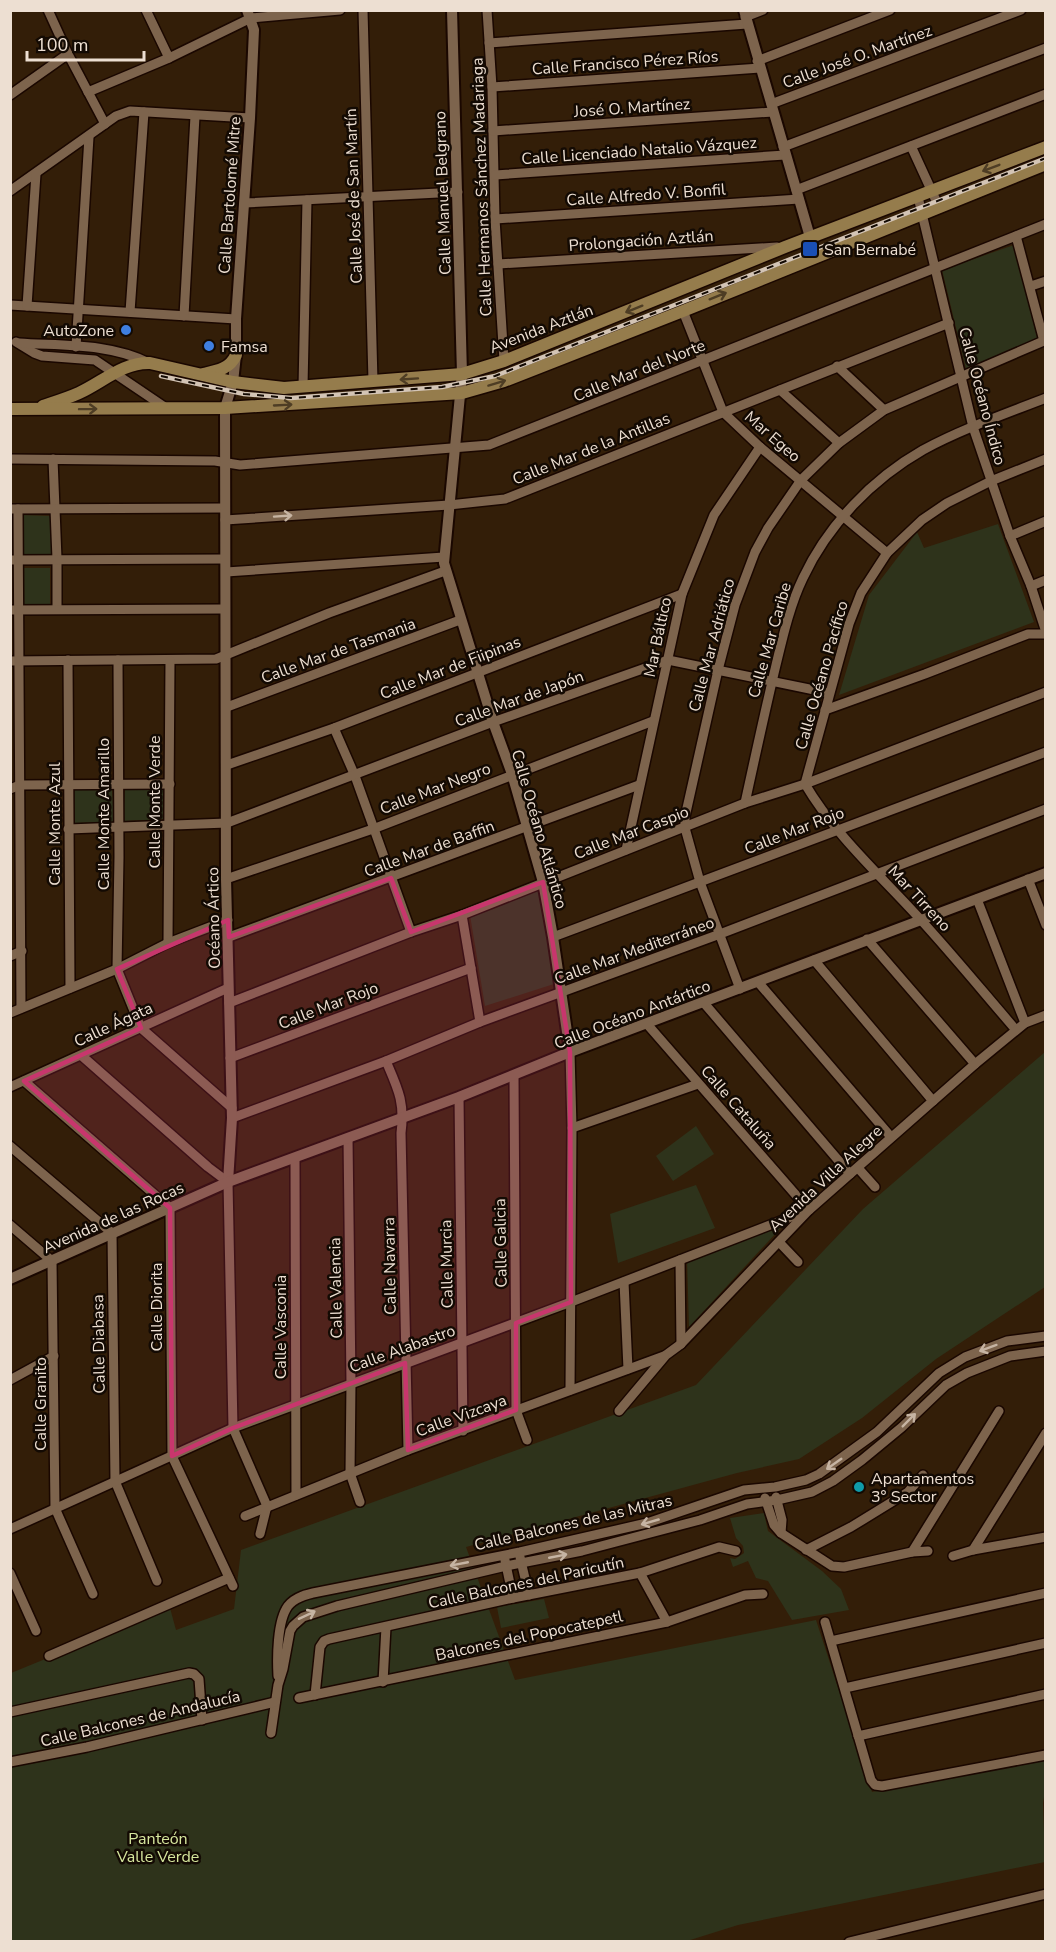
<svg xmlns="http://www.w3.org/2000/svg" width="1056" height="1952" viewBox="0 0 1056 1952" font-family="'Nunito Sans',sans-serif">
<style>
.green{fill:#2e331b}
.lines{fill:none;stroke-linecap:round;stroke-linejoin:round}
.minor-casing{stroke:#1a0700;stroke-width:12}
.tertiary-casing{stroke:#1a0700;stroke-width:14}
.secondary-casing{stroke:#1a0700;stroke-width:15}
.minor{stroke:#7d644d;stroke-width:9}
.tertiary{stroke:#7d644d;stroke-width:10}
.secondary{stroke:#957c4c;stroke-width:12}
.rail-casing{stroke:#d3c4b5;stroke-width:4.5}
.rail{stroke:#130a03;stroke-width:2;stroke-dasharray:7;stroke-linecap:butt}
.oneway{stroke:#4e3d24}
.oneway2{stroke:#c6b4a3}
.marked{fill:#c8366d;fill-opacity:0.2;stroke:#c8366d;stroke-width:4.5;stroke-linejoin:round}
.transit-dot{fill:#1a4fb4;stroke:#130a03;stroke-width:2}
.shop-dot{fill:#3f7fe0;stroke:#130a03;stroke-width:2}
.culture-dot{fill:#0f9aa8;stroke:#130a03;stroke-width:2}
.labels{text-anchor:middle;stroke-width:5;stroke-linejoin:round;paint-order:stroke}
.street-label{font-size:16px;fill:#eddfd2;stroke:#130a03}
.poi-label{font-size:16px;fill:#eddfd2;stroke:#130a03;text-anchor:start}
.park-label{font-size:16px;fill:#d6e69d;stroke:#130a03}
</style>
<rect width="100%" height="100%" fill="#331e08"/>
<g class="green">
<polygon points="1014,245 1038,341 966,369 942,270"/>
<polygon points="21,515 51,516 51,556 21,555"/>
<polygon points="998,524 1034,622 839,695 869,595 917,532 924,548"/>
<rect x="22" y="568" width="28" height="38"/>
<polygon points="165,786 166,819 123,821 125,787"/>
<polygon points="112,789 114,822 73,823 72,790"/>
<polygon points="540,887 557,983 485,1006 470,915"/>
<polygon points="1045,1052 1045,1287 936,1359 862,1418 799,1459 737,1473 466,1547 515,1680 816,1620 872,1792 1045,1756 1045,1791 1043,1803 1045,1862 738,1925 687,1941 11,1941 11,1673 170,1608 176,1630 234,1609 241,1550 696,1385 863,1209"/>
<polygon points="696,1126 714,1154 673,1181 656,1156"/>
<polygon points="696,1185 715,1228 618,1263 610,1214"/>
<polygon points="789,1219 689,1327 687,1259"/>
<polygon points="764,1513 768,1531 822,1571 841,1589 849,1610 792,1620 768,1581 756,1578 748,1561 733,1567 730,1558 735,1559 744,1553 743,1546 736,1538 730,1518"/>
<polygon points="544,1599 549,1618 501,1628 497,1607"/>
</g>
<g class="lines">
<defs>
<g id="minor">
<polyline points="48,10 68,54 105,124"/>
<polyline points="146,10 169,58"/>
<polyline points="363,10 373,381"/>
<polyline points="487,10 492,87 495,219 504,361"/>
<polyline points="745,17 763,10"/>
<polyline points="489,43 747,24"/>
<polyline points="757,61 890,10"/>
<polyline points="492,87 760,68"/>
<polyline points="88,92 169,58 251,18 340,10"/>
<polyline points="10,95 68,54"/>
<polyline points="771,104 1021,10"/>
<polyline points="493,131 773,112"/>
<polyline points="911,146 939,207"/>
<polyline points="783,147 1046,48"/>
<polyline points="495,175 785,155"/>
<polyline points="796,190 1046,94"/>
<polyline points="10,191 116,116 130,111 250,118"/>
<polyline points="918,197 973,427 1010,536 1031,586 1046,632"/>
<polyline points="244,203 458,192"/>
<polyline points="495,219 799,199"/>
<polyline points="1016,236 1044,341"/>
<polyline points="498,264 777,247"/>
<polyline points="1031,286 1046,281"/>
<polyline points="10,305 236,319"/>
<polyline points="27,306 36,174"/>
<polyline points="683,311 723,412 760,447 887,553"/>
<polyline points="130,312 144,112"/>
<polyline points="184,316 195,116"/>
<polyline points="16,342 34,353 42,356 95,360 166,408"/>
<path d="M19,343C62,346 109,343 149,363"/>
<polyline points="76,347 89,137"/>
<polyline points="837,366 884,410"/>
<polyline points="303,387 307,200"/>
<polyline points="780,390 839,443"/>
<polyline points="10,459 215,461 240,465 489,445 1046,224"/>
<polyline points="53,459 57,559 57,609"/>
<polyline points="10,509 224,508"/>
<polyline points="18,509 21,1008"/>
<polyline points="225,520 449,505 505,499 949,323"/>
<polyline points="1010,536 1046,521"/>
<polyline points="10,560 225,559"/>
<polyline points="226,572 444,557"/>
<polyline points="1031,586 1046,580"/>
<polyline points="10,610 224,609"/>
<polyline points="68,660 70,988"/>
<polyline points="118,660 119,857 117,969 141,1028 232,1108"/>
<polyline points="10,661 216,659 329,613 445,571"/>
<polyline points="227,707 460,620"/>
<polyline points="825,710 925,674 1028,634 1046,634"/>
<polyline points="334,728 355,776 411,932"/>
<polyline points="227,765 334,728 682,594"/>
<polyline points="10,789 20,785 170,784"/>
<path d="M745,803C755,757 765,711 776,665C783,636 790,605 803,578C828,525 872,479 923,450C962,429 1005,414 1046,398"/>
<polyline points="68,829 227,823 493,722 668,660 829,693"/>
<polyline points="626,850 682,594 714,515 760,447"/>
<polyline points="226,879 373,829 653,721"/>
<polyline points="1028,879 1046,925"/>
<polyline points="977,899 1025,1023"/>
<polyline points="462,915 480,1022"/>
<polyline points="229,937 639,785"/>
<polyline points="553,937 1046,752"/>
<polyline points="867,939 975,1064"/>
<polyline points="168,943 170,661"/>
<polyline points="10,956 22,951"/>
<polyline points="814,960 933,1101"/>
<polyline points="758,982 891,1137"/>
<polyline points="740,989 700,882 685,828 685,817 718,670 735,605 755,552 768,528 801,480 839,443 884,410 1046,340"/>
<polyline points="229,1003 411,932 462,915 745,803 805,784 1046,692"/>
<polyline points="704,1003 850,1174"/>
<polyline points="10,1013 117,969 168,943 228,920"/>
<path d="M1016,1030C984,993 953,955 920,919C881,876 835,835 805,784L849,624L861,593L887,553L922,520L947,503L991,481L1046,459"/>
<polyline points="570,1052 572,1128 570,1390"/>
<polyline points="82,1056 208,1167 228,1182 233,1428 267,1506"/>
<polyline points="230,1058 471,968"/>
<path d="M386,1061C398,1089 405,1102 401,1133L408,1450"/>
<polyline points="514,1076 516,1410 527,1440"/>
<polyline points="24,1081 170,1208 172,1456 233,1586"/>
<polyline points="10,1087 228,988"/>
<polyline points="459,1097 463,1431"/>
<polyline points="232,1118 386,1061 480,1022 720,934 1046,809"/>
<polyline points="572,1128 698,1084"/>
<polyline points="348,1138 351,1383 350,1473 360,1502"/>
<polyline points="10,1146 112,1233 115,1481 157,1581"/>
<polyline points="295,1158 296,1495"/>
<polyline points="858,1168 875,1187"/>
<polyline points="10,1225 52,1261 55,1508 93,1594"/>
<polyline points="779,1242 798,1262"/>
<polyline points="680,1260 681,1344"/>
<polyline points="624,1282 628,1369"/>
<polyline points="10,1380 54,1356"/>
<polyline points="619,1411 666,1355 681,1344 809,1210 975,1064 1025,1023 1046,1015"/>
<polyline points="776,1497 782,1520 781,1533"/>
<polyline points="765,1498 774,1525 781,1533 832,1566 844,1567 912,1552 928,1551"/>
<polyline points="245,1516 408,1450 664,1356"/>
<polyline points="10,1529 233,1428 571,1302 809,1210 647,1024"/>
<polyline points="260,1534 267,1506"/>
<polyline points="806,1550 851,1527 908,1492 923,1475"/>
<polyline points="973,1550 1046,1433"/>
<polyline points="912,1552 999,1411"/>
<polyline points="953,1556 973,1550 1046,1537"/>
<polyline points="520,1557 529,1595"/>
<polyline points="505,1560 513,1598"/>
<polyline points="10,1573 36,1631"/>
<polyline points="640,1573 667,1622"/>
<polyline points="825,1622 871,1780 875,1785 882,1786 1046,1755"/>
<polyline points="831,1641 1046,1593"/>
<polyline points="49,1656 229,1578"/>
<path d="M278,1676C277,1658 277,1621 288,1606C295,1597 307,1594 318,1592L520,1552L647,1523L744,1490L775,1487L806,1480L819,1474L877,1432L939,1373L965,1357L1007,1341L1046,1336"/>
<polyline points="383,1682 386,1627"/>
<polyline points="845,1688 1046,1643"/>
<polyline points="315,1695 320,1647 324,1641 329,1639 513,1598 640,1573 719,1547 736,1551"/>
<polyline points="299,1698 667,1622 745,1595 763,1594"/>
<polyline points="10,1712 189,1673 194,1674 199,1679 202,1720"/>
<polyline points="271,1733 278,1685 283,1669 290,1631 293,1626 303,1617 337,1606 506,1566 582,1551 700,1520 747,1504 777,1500 812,1492 833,1481 862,1460 902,1427 946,1385 967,1373 1010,1356 1046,1351"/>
<polyline points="858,1736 1046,1694"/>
<polyline points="10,1762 87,1747 275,1702"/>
<polyline points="849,1942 1046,1894"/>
</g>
<g id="tertiary">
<polyline points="452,10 462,374 444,563 493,722 512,774 543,882 553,937 570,1052"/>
<polyline points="744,10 810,237"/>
<polyline points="228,1182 232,1118 226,879 225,408 233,382 236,355 236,319 250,118 254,30 247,10"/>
<polyline points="10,1279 228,1182 459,1097 570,1052 1046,873"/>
</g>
<g id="secondary">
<path d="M203,374C217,371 230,369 236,355"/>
<path d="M43,406C55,402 68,398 79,393C103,382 123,362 150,363L233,382L284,388L462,374L504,361L785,247L1046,147"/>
<polyline points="10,409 225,408 462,393 504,381 683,311 1046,164"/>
</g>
</defs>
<use href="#minor" class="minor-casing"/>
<use href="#tertiary" class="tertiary-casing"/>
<use href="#secondary" class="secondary-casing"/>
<use href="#minor" class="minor"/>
<use href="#tertiary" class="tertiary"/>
<use href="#secondary" class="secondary"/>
<defs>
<polyline id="rail" points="161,376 244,394 291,398 442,387 495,376 1046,158"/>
</defs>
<use href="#rail" class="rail-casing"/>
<use href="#rail" class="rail"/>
</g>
<defs><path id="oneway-shaft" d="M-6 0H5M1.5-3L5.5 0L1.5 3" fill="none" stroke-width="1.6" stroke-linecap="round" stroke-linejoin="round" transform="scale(1.5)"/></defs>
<g class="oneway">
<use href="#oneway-shaft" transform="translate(991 168) rotate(159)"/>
<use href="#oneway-shaft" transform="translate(718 296) rotate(-22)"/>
<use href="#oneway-shaft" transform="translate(634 309) rotate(158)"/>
<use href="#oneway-shaft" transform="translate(409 379) rotate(176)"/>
<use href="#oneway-shaft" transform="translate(497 383) rotate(-17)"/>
<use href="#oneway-shaft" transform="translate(283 405) rotate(-3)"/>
<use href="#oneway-shaft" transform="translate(88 409) rotate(-1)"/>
</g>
<g class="oneway2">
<use href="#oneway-shaft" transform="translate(283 516) rotate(-4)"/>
<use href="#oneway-shaft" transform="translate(988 1348) rotate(160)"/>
<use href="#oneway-shaft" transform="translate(909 1420) rotate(-45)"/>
<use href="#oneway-shaft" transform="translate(834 1464) rotate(145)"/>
<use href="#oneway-shaft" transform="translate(650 1522) rotate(164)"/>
<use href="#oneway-shaft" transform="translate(558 1556) rotate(-11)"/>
<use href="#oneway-shaft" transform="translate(459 1564) rotate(169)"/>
<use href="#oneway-shaft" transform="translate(307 1615) rotate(-25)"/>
</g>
<path class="marked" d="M391,878L411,932L543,882L570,1052L571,1302L516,1323V1410L408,1450L405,1363L233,1428L172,1456L170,1208L24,1081L141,1028L117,969L228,920L229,937Z"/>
<rect class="transit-dot" x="802" y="241" width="16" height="16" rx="3"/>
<g class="shop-dot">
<circle cx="126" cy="330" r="6"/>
<circle cx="209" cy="346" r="6"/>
</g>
<circle class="culture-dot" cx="859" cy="1487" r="6"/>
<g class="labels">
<g class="street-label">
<text transform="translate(857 56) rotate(-20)" y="6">Calle José O. Martínez</text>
<text transform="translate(625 62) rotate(-4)" y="6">Calle Francisco Pérez Ríos</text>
<text transform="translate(632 107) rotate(-4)" y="6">José O. Martínez</text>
<text transform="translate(639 150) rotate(-4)" y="6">Calle Licenciado Natalio Vázquez</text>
<text transform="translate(481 187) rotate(-92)" y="6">Calle Hermanos Sánchez Madariaga</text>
<text transform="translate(442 193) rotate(-92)" y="6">Calle Manuel Belgrano</text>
<text transform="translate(646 194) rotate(-4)" y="6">Calle Alfredo V. Bonfil</text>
<text transform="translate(229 195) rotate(-86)" y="6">Calle Bartolomé Mitre</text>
<text transform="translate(353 196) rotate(-92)" y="6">Calle José de San Martín</text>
<text transform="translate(641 240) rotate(-4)" y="6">Prolongación Aztlán</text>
<text transform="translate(541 328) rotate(-21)" y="6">Avenida Aztlán</text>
<text transform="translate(639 370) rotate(-22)" y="6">Calle Mar del Norte</text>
<text transform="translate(983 396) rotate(75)" y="6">Calle Océano Índico</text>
<text transform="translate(773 436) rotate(41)" y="6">Mar Egeo</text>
<text transform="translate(591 448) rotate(-22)" y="6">Calle Mar de la Antillas</text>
<text transform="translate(657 637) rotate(-78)" y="6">Mar Báltico</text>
<text transform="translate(769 640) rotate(-74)" y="6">Calle Mar Caribe</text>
<text transform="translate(711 645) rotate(-75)" y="6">Calle Mar Adriático</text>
<text transform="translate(338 650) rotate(-20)" y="6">Calle Mar de Tasmania</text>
<text transform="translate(450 667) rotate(-21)" y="6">Calle Mar de Fiipinas</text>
<text transform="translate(821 675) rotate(-74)" y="6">Calle Océano Pacífico</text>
<text transform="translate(519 698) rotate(-20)" y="6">Calle Mar de Japón</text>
<text transform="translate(435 788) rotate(-21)" y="6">Calle Mar Negro</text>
<text transform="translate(154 802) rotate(-90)" y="6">Calle Monte Verde</text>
<text transform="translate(103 814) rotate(-90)" y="6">Calle Monte Amarillo</text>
<text transform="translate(54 824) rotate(-90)" y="6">Calle Monte Azul</text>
<text transform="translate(540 829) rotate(74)" y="6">Calle Océano Atlántico</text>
<text transform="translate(794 830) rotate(-21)" y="6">Calle Mar Rojo</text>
<text transform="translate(631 832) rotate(-21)" y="6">Calle Mar Caspio</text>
<text transform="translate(429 848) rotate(-20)" y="6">Calle Mar de Baffin</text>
<text transform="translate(920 898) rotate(47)" y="6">Mar Tirreno</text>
<text transform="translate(213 918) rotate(-91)" y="6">Océano Ártico</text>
<text transform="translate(634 950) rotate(-20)" y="6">Calle Mar Mediterráneo</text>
<text transform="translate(328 1005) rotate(-21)" y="6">Calle Mar Rojo</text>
<text transform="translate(632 1014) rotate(-21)" y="6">Calle Océano Antártico</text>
<text transform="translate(113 1024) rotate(-25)" y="6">Calle Ágata</text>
<text transform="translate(739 1107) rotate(49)" y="6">Calle Cataluña</text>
<text transform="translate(825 1178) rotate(-43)" y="6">Avenida Villa Alegre</text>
<text transform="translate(113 1217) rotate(-24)" y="6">Avenida de las Rocas</text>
<text transform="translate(500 1243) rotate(-91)" y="6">Calle Galicia</text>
<text transform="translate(446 1264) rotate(-91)" y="6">Calle Murcia</text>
<text transform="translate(389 1266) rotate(-91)" y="6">Calle Navarra</text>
<text transform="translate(335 1288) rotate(-91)" y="6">Calle Valencia</text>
<text transform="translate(156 1307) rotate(-90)" y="6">Calle Diorita</text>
<text transform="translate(280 1327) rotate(-90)" y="6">Calle Vasconia</text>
<text transform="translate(98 1344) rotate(-91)" y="6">Calle Diabasa</text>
<text transform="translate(402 1348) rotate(-20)" y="6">Calle Alabastro</text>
<text transform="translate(40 1404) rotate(-90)" y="6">Calle Granito</text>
<text transform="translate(461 1415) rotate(-20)" y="6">Calle Vizcaya</text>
<text transform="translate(573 1522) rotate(-13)" y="6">Calle Balcones de las Mitras</text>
<text transform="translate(526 1582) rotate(-12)" y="6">Calle Balcones del Paricutín</text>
<text transform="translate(529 1635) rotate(-12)" y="6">Balcones del Popocatepetl</text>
<text transform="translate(140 1718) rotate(-13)" y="6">Calle Balcones de Andalucía</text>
</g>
<g class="poi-label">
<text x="824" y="255">San Bernabé</text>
<text x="114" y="336" text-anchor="end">AutoZone</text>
<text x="221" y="352">Famsa</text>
<text x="871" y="1484">Apartamentos<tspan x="871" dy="18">3° Sector</tspan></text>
</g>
<g class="park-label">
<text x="158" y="1844">Panteón<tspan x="158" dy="18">Valle Verde</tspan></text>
</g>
</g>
<rect width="1056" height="1952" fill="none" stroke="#eddfd2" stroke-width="24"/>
<path d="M27 51v9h117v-9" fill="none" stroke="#eddfd2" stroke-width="3"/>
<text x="36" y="51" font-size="18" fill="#eddfd2" stroke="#130a03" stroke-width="4.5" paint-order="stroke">100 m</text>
</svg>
